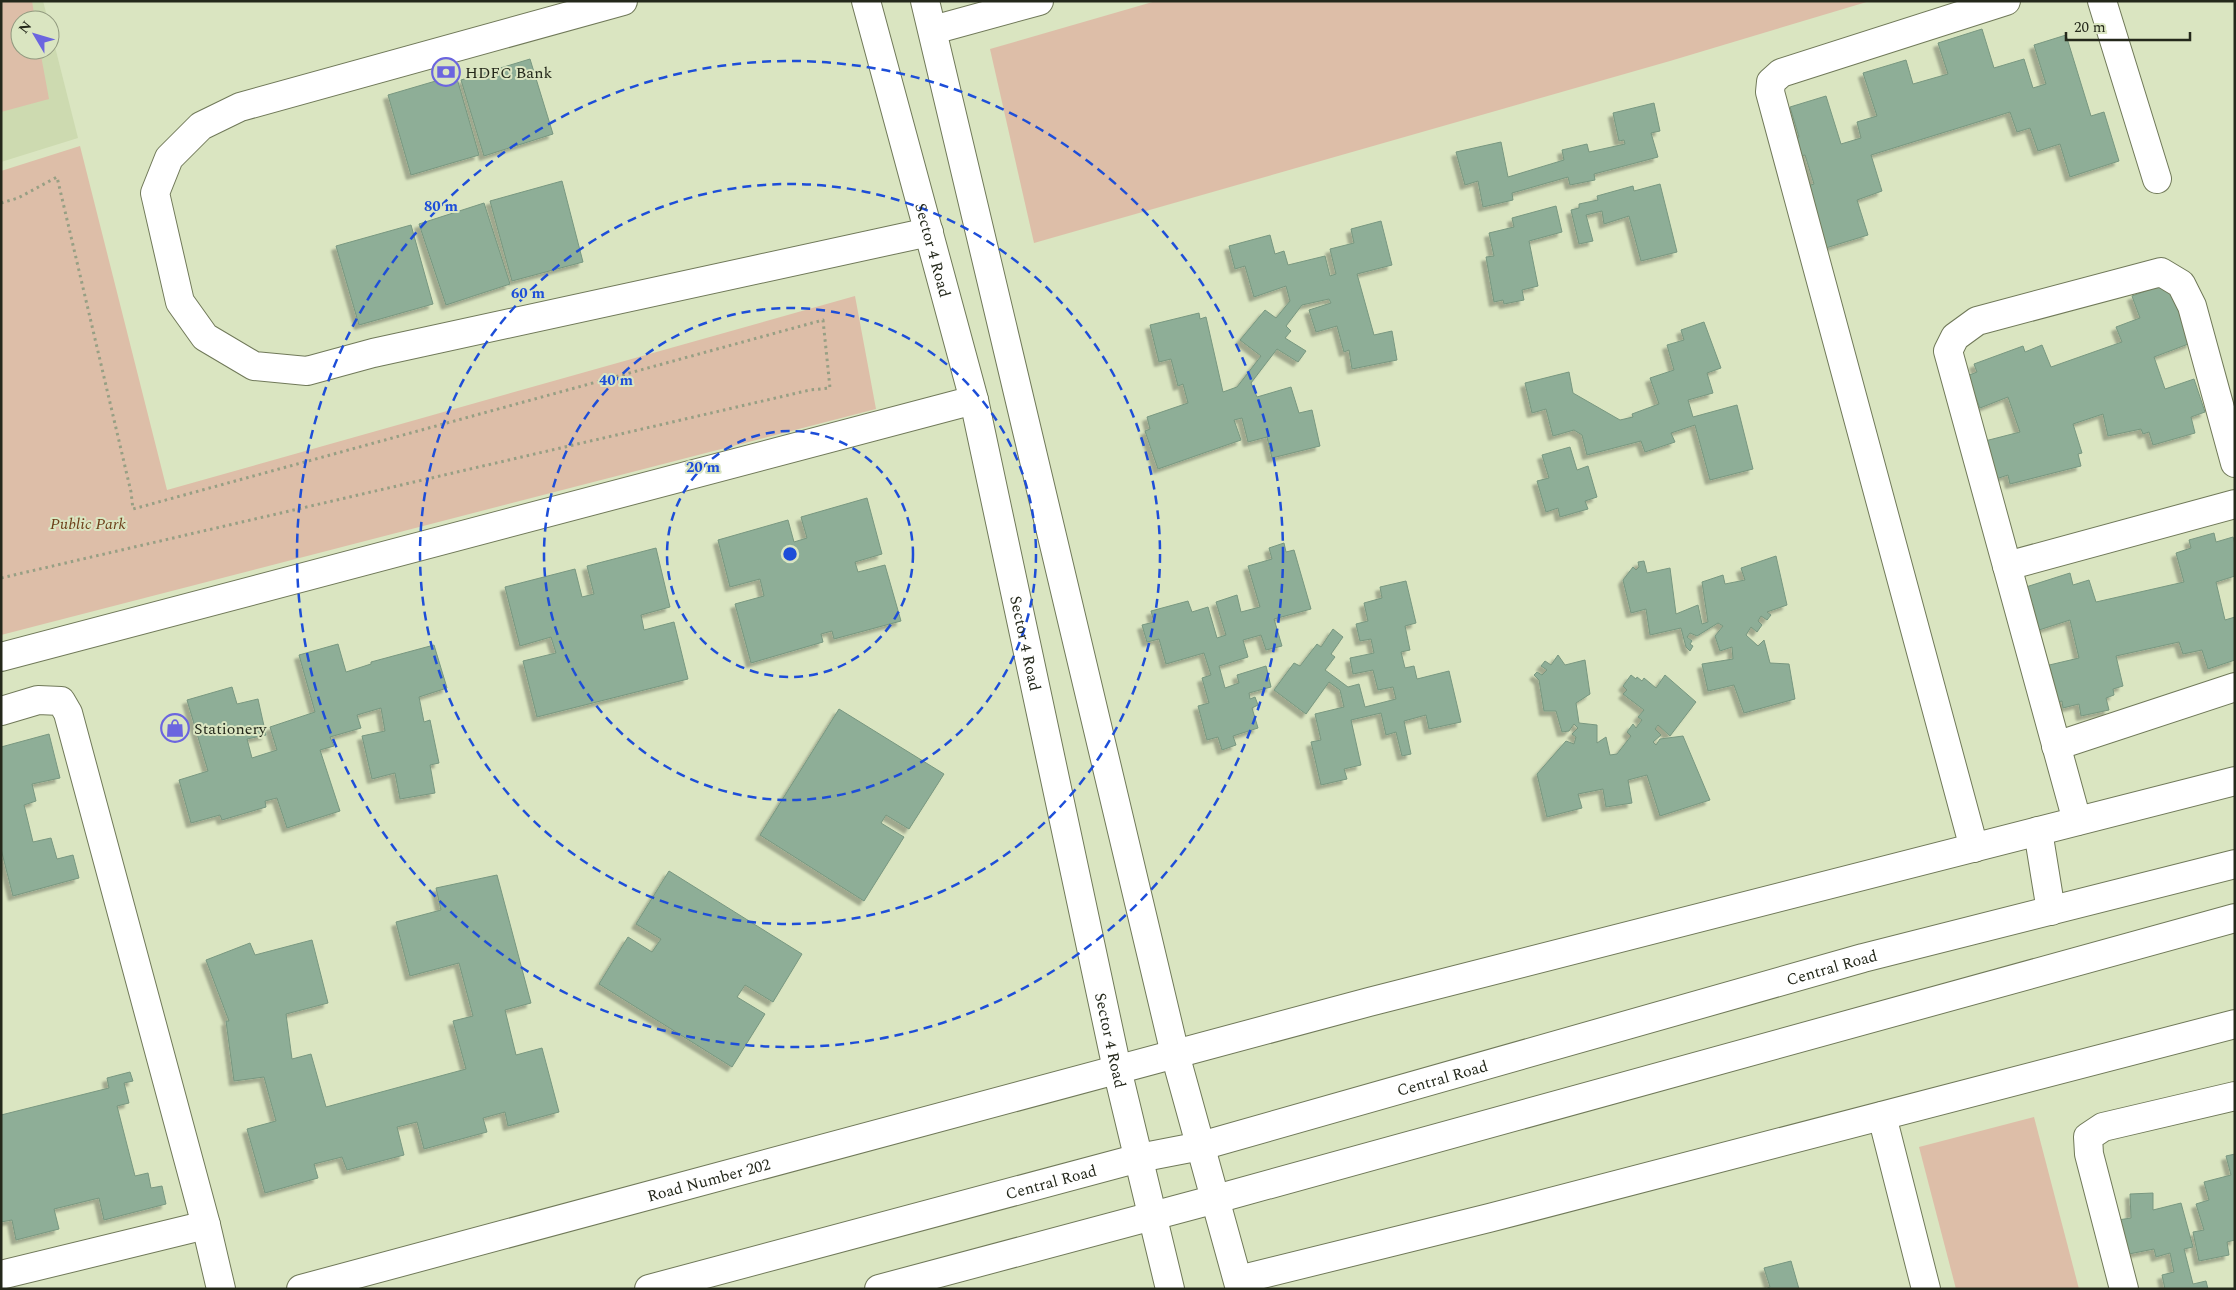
<svg xmlns="http://www.w3.org/2000/svg" width="2236" height="1290" viewBox="0 0 2236 1290" font-family="Spectral,serif">
<style>
.built{fill:#cddab0}
.green{fill:#ddbea8}
.building{fill:#8eae97;stroke:#789780;filter:url(#shadow)}
.lines{fill:none;stroke-linecap:round;stroke-linejoin:round}
.minor-casing{stroke:#707959;stroke-width:30}
.major-casing{stroke:#707959;stroke-width:30}
.path{stroke:#979f84;stroke-width:3;stroke-dasharray:2.5 4;stroke-linecap:butt}
.minor{stroke:#fff;stroke-width:28}
.major{stroke:#fff;stroke-width:28}
.ring{fill:none;stroke:#1d4ed8;stroke-width:2.5;stroke-dasharray:9 6}
.labels{text-anchor:middle;stroke-width:4;stroke-linejoin:round;paint-order:stroke}
.poi-label{font-size:16px;fill:#24281b;stroke:#dae5c1;text-anchor:start}
.street-label{font-size:16px;fill:#24281b;stroke:#dae5c1}
.park-label{font-size:16px;font-style:italic;fill:#6e401a;stroke:#dae5c1}
.centre{fill:#1d4ed8;stroke:#dae5c1;stroke-width:2.5}
.ring-label{font-size:15px;text-anchor:middle;font-weight:bold;fill:#1d4ed8;stroke:#dae5c1;stroke-width:4;stroke-linejoin:round;paint-order:stroke}
</style>
<defs>
<filter id="shadow"><feDropShadow dx="-4.5" dy="4.5" stdDeviation="1" flood-color="#0004"/></filter>
</defs>
<rect width="100%" height="100%" fill="#dae5c1"/>
<polygon class="built" points="1,1 43,1 48,20 20,20 20,50 50,50 50,27 78,138 1,162"/>
<g class="green">
<polygon points="1,1 32,1 35,20 20,20 20,50 40,50 49,99 1,112"/>
<polygon points="1156,1 1870,1 1670,61 1034,243 990,49"/>
<polygon points="80,146 167,490 855,296 876,409 1,635 1,171"/>
<polygon points="2034,1117 2079,1289 1956,1289 1919,1147"/>
</g>
<g class="building">
<polygon points="1982,29 1994,68 2024,59 2033,88 2046,84 2034,45 2066,35 2091,116 2104,112 2119,161 2070,177 2060,144 2038,151 2030,128 2017,132 2010,112 1871,155 1882,191 1857,200 1868,235 1816,251 1797,189 1814,184 1805,155 1794,158 1789,141 1799,137 1790,107 1826,96 1841,144 1861,138 1857,122 1877,116 1863,73 1906,60 1913,84 1948,74 1938,43"/>
<polygon points="530,59 553,134 484,156 461,80"/>
<polygon points="456,75 479,155 411,175 388,95"/>
<polygon points="1654,103 1660,131 1651,133 1658,157 1594,174 1595,180 1570,185 1568,177 1512,193 1513,200 1483,207 1478,181 1465,185 1456,152 1501,142 1508,177 1564,160 1562,150 1587,144 1589,152 1625,144 1624,140 1619,141 1613,113"/>
<polygon points="562,181 583,262 512,281 490,201"/>
<polygon points="1660,184 1677,252 1641,261 1629,216 1604,224 1602,211 1586,215 1593,241 1579,244 1571,210 1579,208 1579,204 1598,200 1597,196 1633,186 1634,191"/>
<polygon points="484,203 510,284 446,305 419,224"/>
<polygon points="1556,206 1562,232 1529,241 1538,286 1522,290 1524,300 1504,304 1503,300 1494,302 1486,257 1494,256 1489,233 1514,227 1512,218"/>
<polygon points="1381,221 1392,265 1357,274 1374,335 1392,331 1397,360 1352,369 1349,350 1344,352 1337,326 1316,332 1309,310 1331,303 1329,299 1302,305 1286,326 1291,331 1285,338 1306,351 1298,362 1277,349 1251,383 1257,397 1291,387 1299,413 1312,410 1320,446 1272,458 1267,437 1248,442 1242,418 1234,420 1241,440 1158,469 1145,431 1150,429 1147,417 1188,403 1183,384 1178,386 1171,359 1159,362 1150,325 1199,313 1200,319 1206,317 1223,392 1237,387 1261,356 1240,340 1265,310 1276,318 1290,301 1286,286 1254,297 1245,266 1235,269 1229,246 1270,235 1275,254 1284,251 1288,265 1325,256 1330,276 1336,274 1330,249 1354,243 1351,229"/>
<polygon points="411,225 433,304 359,325 336,246"/>
<polygon points="2173,281 2191,343 2154,357 2165,389 2194,379 2205,412 2191,417 2195,433 2153,445 2149,432 2143,434 2141,429 2108,436 2103,414 2073,424 2082,453 2078,454 2081,466 2010,484 2008,475 1996,479 1985,441 2020,432 2008,397 1980,408 1967,376 1977,372 1974,364 2023,346 2025,352 2042,345 2051,367 2122,342 2116,327 2140,318 2132,296"/>
<polygon points="1704,322 1721,368 1707,373 1713,393 1688,400 1693,417 1737,405 1753,469 1710,480 1695,425 1671,433 1675,442 1645,452 1641,441 1587,455 1582,435 1574,430 1553,436 1546,409 1532,413 1525,383 1569,372 1573,393 1620,420 1633,417 1632,414 1659,404 1650,378 1674,370 1667,345 1684,340 1681,330"/>
<polygon points="1570,447 1577,470 1588,466 1597,497 1585,501 1588,509 1560,517 1558,508 1546,512 1537,481 1549,478 1542,455"/>
<polygon points="867,498 882,554 855,562 858,572 885,565 901,621 834,639 832,631 821,634 823,642 751,663 735,604 764,596 760,579 730,587 718,540 788,520 794,542 807,538 801,517"/>
<polygon points="2214,533 2216,542 2233,537 2235,544 2235,576 2216,582 2225,620 2235,617 2235,660 2208,669 2202,650 2183,654 2179,642 2116,656 2123,686 2113,689 2114,695 2106,698 2109,710 2081,716 2079,704 2063,708 2062,701 2054,703 2045,666 2079,658 2070,620 2039,630 2026,587 2070,573 2073,585 2089,580 2096,602 2184,582 2176,553 2191,548 2189,540"/>
<polygon points="1284,543 1286,552 1294,550 1311,609 1274,619 1282,646 1266,650 1261,635 1243,640 1248,657 1219,666 1225,688 1239,683 1237,675 1266,666 1271,687 1249,693 1250,699 1255,697 1258,705 1252,708 1258,728 1233,736 1236,745 1222,750 1218,737 1207,740 1198,706 1209,703 1202,678 1211,675 1204,653 1166,664 1159,639 1147,642 1142,625 1154,622 1151,611 1188,601 1192,612 1208,607 1217,638 1226,635 1216,602 1237,595 1241,612 1260,607 1248,566 1272,559 1269,548"/>
<polygon points="656,548 670,607 641,615 644,630 674,622 688,679 537,717 523,661 556,653 551,637 520,646 505,587 575,569 582,597 594,594 587,566"/>
<polygon points="1776,556 1787,605 1767,612 1771,615 1767,620 1761,616 1758,621 1762,625 1757,632 1751,627 1746,635 1758,646 1764,640 1770,663 1789,664 1795,699 1744,713 1734,685 1708,691 1702,664 1733,659 1732,647 1720,651 1715,636 1723,626 1718,623 1697,636 1690,633 1687,637 1692,641 1690,644 1693,646 1690,651 1686,647 1681,628 1650,635 1646,609 1631,613 1623,580 1633,567 1636,570 1639,567 1638,562 1644,561 1647,573 1670,568 1676,614 1698,605 1702,624 1708,622 1702,582 1723,575 1725,584 1745,580 1741,568"/>
<polygon points="1406,581 1416,623 1405,626 1410,650 1401,652 1405,668 1414,666 1417,679 1449,671 1461,722 1429,729 1426,715 1404,721 1411,754 1402,756 1396,732 1386,735 1381,713 1351,720 1361,765 1344,769 1347,779 1321,785 1311,742 1321,740 1315,714 1344,707 1340,690 1329,682 1306,714 1274,690 1294,663 1300,666 1317,644 1321,647 1333,629 1343,637 1331,654 1335,657 1325,670 1348,687 1359,684 1365,707 1396,699 1393,687 1378,690 1373,670 1353,674 1350,658 1374,653 1371,639 1360,641 1356,624 1368,621 1364,603 1382,598 1380,587"/>
<polygon points="338,644 346,672 371,664 371,662 434,645 447,688 419,697 424,722 430,720 439,763 430,765 435,793 400,799 395,773 372,779 362,736 385,731 381,708 357,715 361,728 330,737 334,746 320,750 340,811 287,828 277,798 265,801 266,807 222,820 220,815 191,823 179,780 208,771 187,700 232,687 237,704 258,699 266,735 247,739 252,758 277,750 270,727 315,712 299,655"/>
<polygon points="1558,655 1565,665 1585,660 1590,694 1576,703 1579,723 1597,725 1597,743 1606,737 1610,755 1617,754 1631,736 1627,732 1633,724 1636,728 1642,720 1638,717 1644,710 1623,694 1627,690 1623,686 1631,675 1636,679 1637,677 1642,681 1644,678 1656,688 1665,675 1696,702 1670,736 1658,725 1655,729 1661,735 1653,742 1656,745 1660,739 1683,736 1710,800 1660,816 1647,775 1628,780 1632,803 1606,807 1603,789 1578,794 1582,808 1547,817 1537,774 1566,741 1574,744 1576,737 1572,734 1578,728 1574,724 1569,731 1562,732 1556,711 1544,711 1539,680 1534,675 1537,672 1542,675 1547,670 1541,666 1545,661 1551,665"/>
<polygon points="839,709 944,774 909,829 886,815 881,823 904,837 864,901 760,835"/>
<polygon points="49,734 60,778 32,784 36,801 24,805 33,842 51,838 57,859 73,855 79,878 13,896 1,849 1,747"/>
<polygon points="669,871 802,954 773,1002 745,985 737,997 765,1014 732,1067 599,984 628,937 652,952 661,939 636,924"/>
<polygon points="497,875 531,1003 505,1010 516,1055 542,1048 559,1112 508,1126 505,1112 483,1118 487,1132 424,1149 417,1122 397,1127 404,1155 347,1170 342,1157 314,1164 318,1178 265,1193 247,1129 276,1121 264,1077 234,1081 226,1021 229,1021 206,960 250,943 255,955 312,940 328,1003 286,1014 292,1059 311,1054 326,1107 466,1069 453,1021 473,1016 459,963 410,976 396,922 441,910 436,888"/>
<polygon points="130,1072 133,1081 124,1083 129,1103 117,1106 135,1176 148,1173 151,1188 162,1186 166,1204 104,1220 99,1198 54,1209 59,1229 16,1240 12,1220 1,1222 1,1115 109,1088 107,1078"/>
<polygon points="2235,1154 2235,1240 2227,1242 2229,1255 2199,1261 2193,1232 2204,1230 2196,1204 2209,1200 2204,1182 2231,1175 2226,1156"/>
<polygon points="2153,1193 2153,1210 2181,1203 2193,1247 2184,1249 2193,1284 2206,1281 2208,1289 2165,1289 2162,1275 2174,1272 2170,1253 2156,1257 2154,1249 2124,1255 2118,1220 2131,1218 2130,1194"/>
<polygon points="1791,1261 1799,1289 1765,1289 1770,1287 1764,1268"/>
</g>
<g class="lines">
<defs>
<g id="minor">
<polyline points="623,1 240,107 201,126 169,158 155,193 180,302 205,337 254,366 307,371 373,353 929,232"/>
<path id="s1" d="M866,1L974,400L1117,1069L1170,1289"/>
<polyline points="925,1 1175,1054 1240,1289"/>
<polyline points="2102,1 2157,179"/>
<polyline points="933,30 1039,1"/>
<polyline points="2007,566 2235,504"/>
<polyline points="1,657 974,400"/>
<polyline points="1,711 38,700 61,701 68,713 206,1225 1,1275"/>
<polyline points="2056,746 2235,687"/>
<polyline points="2077,821 1948,351 1955,337 1977,321 2161,272 2181,284 2192,306 2235,463"/>
<polyline points="2038,831 2051,911"/>
<polyline points="1974,848 1770,92 1771,82 1781,73 2006,1"/>
<polyline points="1882,1116 1926,1289"/>
<polyline points="206,1225 221,1289"/>
<polyline points="1238,1280 1489,1218 2235,1024"/>
<path id="s2" d="M301,1289L1369,1002L2235,781"/>
<polyline points="2124,1289 2089,1154 2088,1137 2103,1127 2235,1096"/>
</g>
<g id="major">
<path id="s3" d="M649,1289L1139,1158L1201,1146L1863,958L2235,864"/>
<polyline points="879,1289 1216,1199 2235,918"/>
</g>
</defs>
<use href="#minor" class="minor-casing"/>
<use href="#major" class="major-casing"/>
<polyline class="path" points="1,203 18,198 57,177 131,492 133,509 823,320 830,388 810,390 1,578"/>
<use href="#minor" class="minor"/>
<use href="#major" class="major"/>
</g>
<g class="ring">
<circle cx="790" cy="554" r="123"/>
<circle cx="790" cy="554" r="246"/>
<circle cx="790" cy="554" r="370"/>
<circle cx="790" cy="554" r="493"/>
</g>
<defs>
<symbol id="bank-ring" viewBox="-11 -11 22 22"><circle r="9.5" fill="#dae5c1" stroke="#6b65df" stroke-width="1.5"/><path d="M-6-4H6V4H-6ZM0-2.3a2.3 2.3 0 1 0 0 4.6a2.3 2.3 0 1 0 0-4.6Z" fill="#6b65df"/></symbol>
<symbol id="shop-ring" viewBox="-11 -11 22 22"><circle r="9.5" fill="#dae5c1" stroke="#6b65df" stroke-width="1.5"/><path d="M-5-2.5h2.3a2.7 3.5 0 0 1 5.4 0H5L5.5 6h-11ZM-1.5-2.5h3a1.5 2.3 0 0 0-3 0Z" fill="#6b65df"/></symbol>
</defs>
<g fill-rule="evenodd">
<use href="#bank-ring" x="430" y="56" width="32" height="32"/>
<use href="#shop-ring" x="159" y="712" width="32" height="32"/>
</g>
<g class="labels">
<g class="poi-label">
<text x="465" y="78">HDFC Bank</text>
<text x="194" y="734">Stationery</text>
</g>
<g class="street-label">
<text dy="6" stroke="none"><textPath href="#s1" startOffset="258">Sector 4 Road</textPath></text>
<text dy="6" stroke="none"><textPath href="#s1" startOffset="662">Sector 4 Road</textPath></text>
<text dy="6" stroke="none"><textPath href="#s3" startOffset="1226">Central Road</textPath></text>
<text dy="6" stroke="none"><textPath href="#s1" startOffset="1068">Sector 4 Road</textPath></text>
<text dy="6" stroke="none"><textPath href="#s3" startOffset="821">Central Road</textPath></text>
<text dy="6" stroke="none"><textPath href="#s2" startOffset="422">Road Number 202</textPath></text>
<text dy="6" stroke="none"><textPath href="#s3" startOffset="416">Central Road</textPath></text>
</g>
<g class="park-label">
<text x="88" y="529">Public Park</text>
</g>
</g>
<circle cx="790" cy="554" r="8" class="centre"/>
<g class="ring-label">
<text x="441" y="211">80 m</text>
<text x="528" y="298">60 m</text>
<text x="616" y="385">40 m</text>
<text x="703" y="472">20 m</text>
</g>
<rect width="2236" height="1290" fill="none" stroke="#24281b" stroke-width="5"/>
<g transform="translate(35 35) rotate(308)"><circle r="24" fill="#dae5c1" stroke="#91997f"/>
<path d="M0-4L9 19L0 12L-9 19Z" fill="#6b65df"/>
<text y="-8" font-size="14" font-weight="bold" text-anchor="middle" fill="#24281b">N</text>
</g>
<path d="M2066 32v8h124v-8" fill="none" stroke="#24281b" stroke-width="2.5"/>
<text x="2074" y="32" font-size="15" fill="#24281b" stroke="#dae5c1" stroke-width="4" paint-order="stroke">20 m</text>
</svg>
